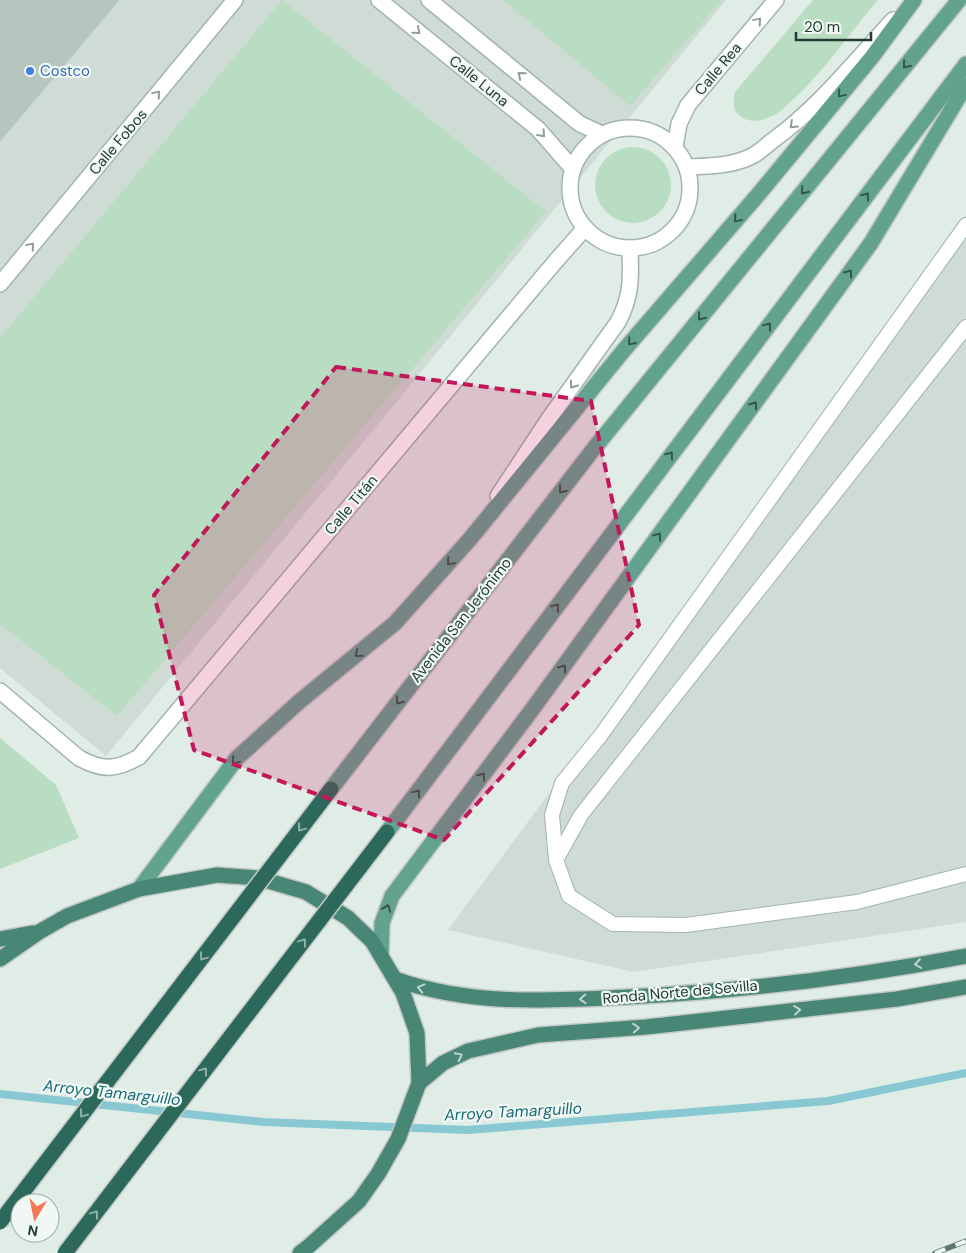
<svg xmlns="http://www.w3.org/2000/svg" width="966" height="1253" viewBox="0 0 966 1253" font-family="'DM Sans',sans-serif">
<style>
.built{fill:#cfdbd5}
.green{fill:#b9ddc2}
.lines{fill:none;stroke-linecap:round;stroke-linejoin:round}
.stream{stroke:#87c8d2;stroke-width:8}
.building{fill:#b6c6bf;stroke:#b3c5bd}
.service-casing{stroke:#a3b4ad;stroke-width:16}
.minor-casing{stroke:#a3b4ad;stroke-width:18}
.tertiary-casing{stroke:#a3b4ad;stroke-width:18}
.primary-casing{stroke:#c1c8c6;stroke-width:18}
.trunk-casing{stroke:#c1c8c6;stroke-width:18}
.service{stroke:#fff;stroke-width:14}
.minor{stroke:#fff;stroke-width:15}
.tertiary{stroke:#fff;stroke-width:15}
.primary{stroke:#64a290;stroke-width:15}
.trunk{stroke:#488676;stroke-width:15}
.rail-casing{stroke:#5b786f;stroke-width:5.5}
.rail{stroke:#f1f8f4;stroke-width:4;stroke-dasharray:11;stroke-linecap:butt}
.motorway-bridge-casing{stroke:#c1c8c6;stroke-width:18;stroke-linecap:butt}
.motorway-bridge{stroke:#2c695b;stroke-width:15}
.oneway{stroke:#909e9a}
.oneway2{stroke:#32564b}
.oneway3{stroke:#8eb0a8}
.oneway4{stroke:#bed6ce}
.marked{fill:#c2185b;fill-opacity:0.2;stroke:#c2185b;stroke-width:4;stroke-dasharray:10 6;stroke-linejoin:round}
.shop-dot{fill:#3f7fe0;stroke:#f1f8f4;stroke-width:2}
.labels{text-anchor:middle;stroke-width:4.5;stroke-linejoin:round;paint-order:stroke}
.street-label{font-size:15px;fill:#213c34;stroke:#f1f8f4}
.shop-label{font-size:15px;fill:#366cbe;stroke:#f1f8f4;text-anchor:start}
.water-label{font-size:16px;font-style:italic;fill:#1a6c79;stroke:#f1f8f4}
</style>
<rect width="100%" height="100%" fill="#e0ece6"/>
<g class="built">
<polygon points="0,0 726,0 106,756 0,668"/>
<polygon points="966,216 966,922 634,972 448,930 771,492"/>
</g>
<g class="green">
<polygon points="282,0 546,212 117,716 0,624 0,338"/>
<polygon points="503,0 722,0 630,106"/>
<path d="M813,0H878C851,31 828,66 799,94C792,100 786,107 779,112C767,120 751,125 740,116C732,110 733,100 735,92Z"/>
<circle cx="633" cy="185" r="38"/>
<polygon points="0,738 56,785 79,838 0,869"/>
</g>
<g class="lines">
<polyline class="stream" points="0,1094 264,1122 468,1130 828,1101 966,1073"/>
</g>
<polygon class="building" points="0,0 119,0 0,141"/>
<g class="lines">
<defs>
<g id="service">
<polyline points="966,327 581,815 556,860 569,896 613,924 686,925 857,902 966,874"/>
<polyline points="556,860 552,815 562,783 601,735 966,225"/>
</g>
<g id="minor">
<polyline points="675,147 679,124 688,105 776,0"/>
<polyline points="0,284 235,0"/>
<path d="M0,691L79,758C103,771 116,770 139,757L555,262L585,228"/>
</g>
<g id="tertiary">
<polyline points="379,0 538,129 573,169"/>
<polyline points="429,0 580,124 602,134"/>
<circle cx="630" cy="188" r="60"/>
<path d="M687,167C710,166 734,166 754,155C760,151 766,146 772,141C818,108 855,61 893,20"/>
<path d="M498,496L548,420L618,322C632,296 631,277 630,248"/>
</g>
<g id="primary">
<polyline points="331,789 592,451 959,0"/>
<polyline points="387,832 966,64"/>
<polyline points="139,889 237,758 300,701 395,623 470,539 624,350 757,196 872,57 914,0"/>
<polyline points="381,956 382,923 392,896 534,707 871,243 966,85"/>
</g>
<g id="trunk">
<polyline points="0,939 33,933"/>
<polyline points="0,959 39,932 67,916 139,889 217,875 258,878 306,892 348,918 372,941 403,993 417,1033 419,1083 398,1139 378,1174 359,1201 308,1247 300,1253"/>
<path d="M395,979C470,1006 549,1001 627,997C741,991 855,977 966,956"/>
<polyline points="419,1083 443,1063 468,1051 538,1035 646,1027 897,999 966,987"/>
</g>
</defs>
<use href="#service" class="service-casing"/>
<use href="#minor" class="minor-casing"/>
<use href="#tertiary" class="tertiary-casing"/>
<use href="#primary" class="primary-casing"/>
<use href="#trunk" class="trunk-casing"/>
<use href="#service" class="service"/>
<use href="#minor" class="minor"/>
<use href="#tertiary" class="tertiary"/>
<use href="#primary" class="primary"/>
<use href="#trunk" class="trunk"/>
<defs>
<polyline id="rail" points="935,1253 966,1241"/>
</defs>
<use href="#rail" class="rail-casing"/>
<use href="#rail" class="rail"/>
<defs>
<g id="motorway-bridge">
<polyline points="0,1222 331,789"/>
<polyline points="65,1253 387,832"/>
</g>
</defs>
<use href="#motorway-bridge" class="motorway-bridge-casing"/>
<use href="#motorway-bridge" class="motorway-bridge"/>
</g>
<defs><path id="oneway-chevron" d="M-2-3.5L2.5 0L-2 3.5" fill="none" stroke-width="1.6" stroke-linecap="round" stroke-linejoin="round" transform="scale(1.25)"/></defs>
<g class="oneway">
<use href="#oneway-chevron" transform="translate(758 21) rotate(-50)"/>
<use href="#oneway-chevron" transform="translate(417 31) rotate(39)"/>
<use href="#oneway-chevron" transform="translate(521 75) rotate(-141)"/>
<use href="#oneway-chevron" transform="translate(157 94) rotate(-50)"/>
<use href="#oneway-chevron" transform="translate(793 125) rotate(137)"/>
<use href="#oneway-chevron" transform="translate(542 134) rotate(48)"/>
<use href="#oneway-chevron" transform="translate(31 246) rotate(-50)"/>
<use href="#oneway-chevron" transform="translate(573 385) rotate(126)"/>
</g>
<g class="oneway2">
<use href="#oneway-chevron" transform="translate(906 65) rotate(129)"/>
<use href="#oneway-chevron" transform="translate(841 94) rotate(130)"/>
<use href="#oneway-chevron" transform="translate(804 191) rotate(129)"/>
<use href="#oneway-chevron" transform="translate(866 196) rotate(-53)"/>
<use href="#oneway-chevron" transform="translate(737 219) rotate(131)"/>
<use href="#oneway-chevron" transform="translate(849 273) rotate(-54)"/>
<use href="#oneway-chevron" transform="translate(701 317) rotate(129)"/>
<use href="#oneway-chevron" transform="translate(768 326) rotate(-53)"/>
<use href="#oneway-chevron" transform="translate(631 342) rotate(131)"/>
<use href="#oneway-chevron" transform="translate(754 405) rotate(-54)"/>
<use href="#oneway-chevron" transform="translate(670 455) rotate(-53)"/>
<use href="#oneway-chevron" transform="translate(562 490) rotate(128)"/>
<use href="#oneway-chevron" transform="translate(658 536) rotate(-54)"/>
<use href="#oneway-chevron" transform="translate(450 562) rotate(131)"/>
<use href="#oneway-chevron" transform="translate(556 607) rotate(-53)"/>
<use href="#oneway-chevron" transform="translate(358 654) rotate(141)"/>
<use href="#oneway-chevron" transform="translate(563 668) rotate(-54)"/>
<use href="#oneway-chevron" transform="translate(399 701) rotate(128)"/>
<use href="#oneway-chevron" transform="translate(235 761) rotate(130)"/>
<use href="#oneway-chevron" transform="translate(482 776) rotate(-53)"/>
<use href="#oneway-chevron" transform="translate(417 793) rotate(-53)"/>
<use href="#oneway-chevron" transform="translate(387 908) rotate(-70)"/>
</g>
<g class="oneway3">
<use href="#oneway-chevron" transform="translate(301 828) rotate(127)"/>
<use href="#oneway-chevron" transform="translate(303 942) rotate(-53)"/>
<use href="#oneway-chevron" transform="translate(203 957) rotate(127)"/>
<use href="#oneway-chevron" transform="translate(204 1071) rotate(-53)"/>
<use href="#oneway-chevron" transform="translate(83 1114) rotate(127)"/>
<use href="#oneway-chevron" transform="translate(95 1214) rotate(-53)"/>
</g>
<g class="oneway4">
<use href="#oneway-chevron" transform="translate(918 964) rotate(172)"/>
<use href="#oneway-chevron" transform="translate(421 988) rotate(-165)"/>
<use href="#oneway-chevron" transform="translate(583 999) rotate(177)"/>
<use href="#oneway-chevron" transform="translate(797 1010) rotate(-6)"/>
<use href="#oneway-chevron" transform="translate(636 1028) rotate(-4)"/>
<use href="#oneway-chevron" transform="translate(459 1056) rotate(-26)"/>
</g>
<path class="marked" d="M336,367L591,401L639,625L444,840L194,750L154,595Z"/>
<circle class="shop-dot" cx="30" cy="71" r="5"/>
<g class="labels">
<g class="street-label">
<text transform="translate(718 69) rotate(-50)" y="5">Calle Rea</text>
<text transform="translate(479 81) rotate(39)" y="5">Calle Luna</text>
<text transform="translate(118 142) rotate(-50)" y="5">Calle Fobos</text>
<text transform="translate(351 505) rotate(-50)" y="5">Calle Titán</text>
<text transform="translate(461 620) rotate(-52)" y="5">Avenida San Jerónimo</text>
<text transform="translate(680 992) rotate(-5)" y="5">Ronda Norte de Sevilla</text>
</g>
<g class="shop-label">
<text x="40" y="76">Costco</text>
</g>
<g class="water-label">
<text transform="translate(112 1092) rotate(6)" y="6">Arroyo Tamarguillo</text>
<text transform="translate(513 1111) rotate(-3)" y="6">Arroyo Tamarguillo</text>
</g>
</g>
<g transform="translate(35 1218) rotate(190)"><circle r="24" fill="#f1f8f4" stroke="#9eada7"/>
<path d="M0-4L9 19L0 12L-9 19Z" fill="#f47856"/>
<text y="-8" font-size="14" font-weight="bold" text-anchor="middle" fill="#213c34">N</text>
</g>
<path d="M796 32v8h75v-8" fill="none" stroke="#213c34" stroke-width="2.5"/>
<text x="804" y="32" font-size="15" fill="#213c34" stroke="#f1f8f4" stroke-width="4" paint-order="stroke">20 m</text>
</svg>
